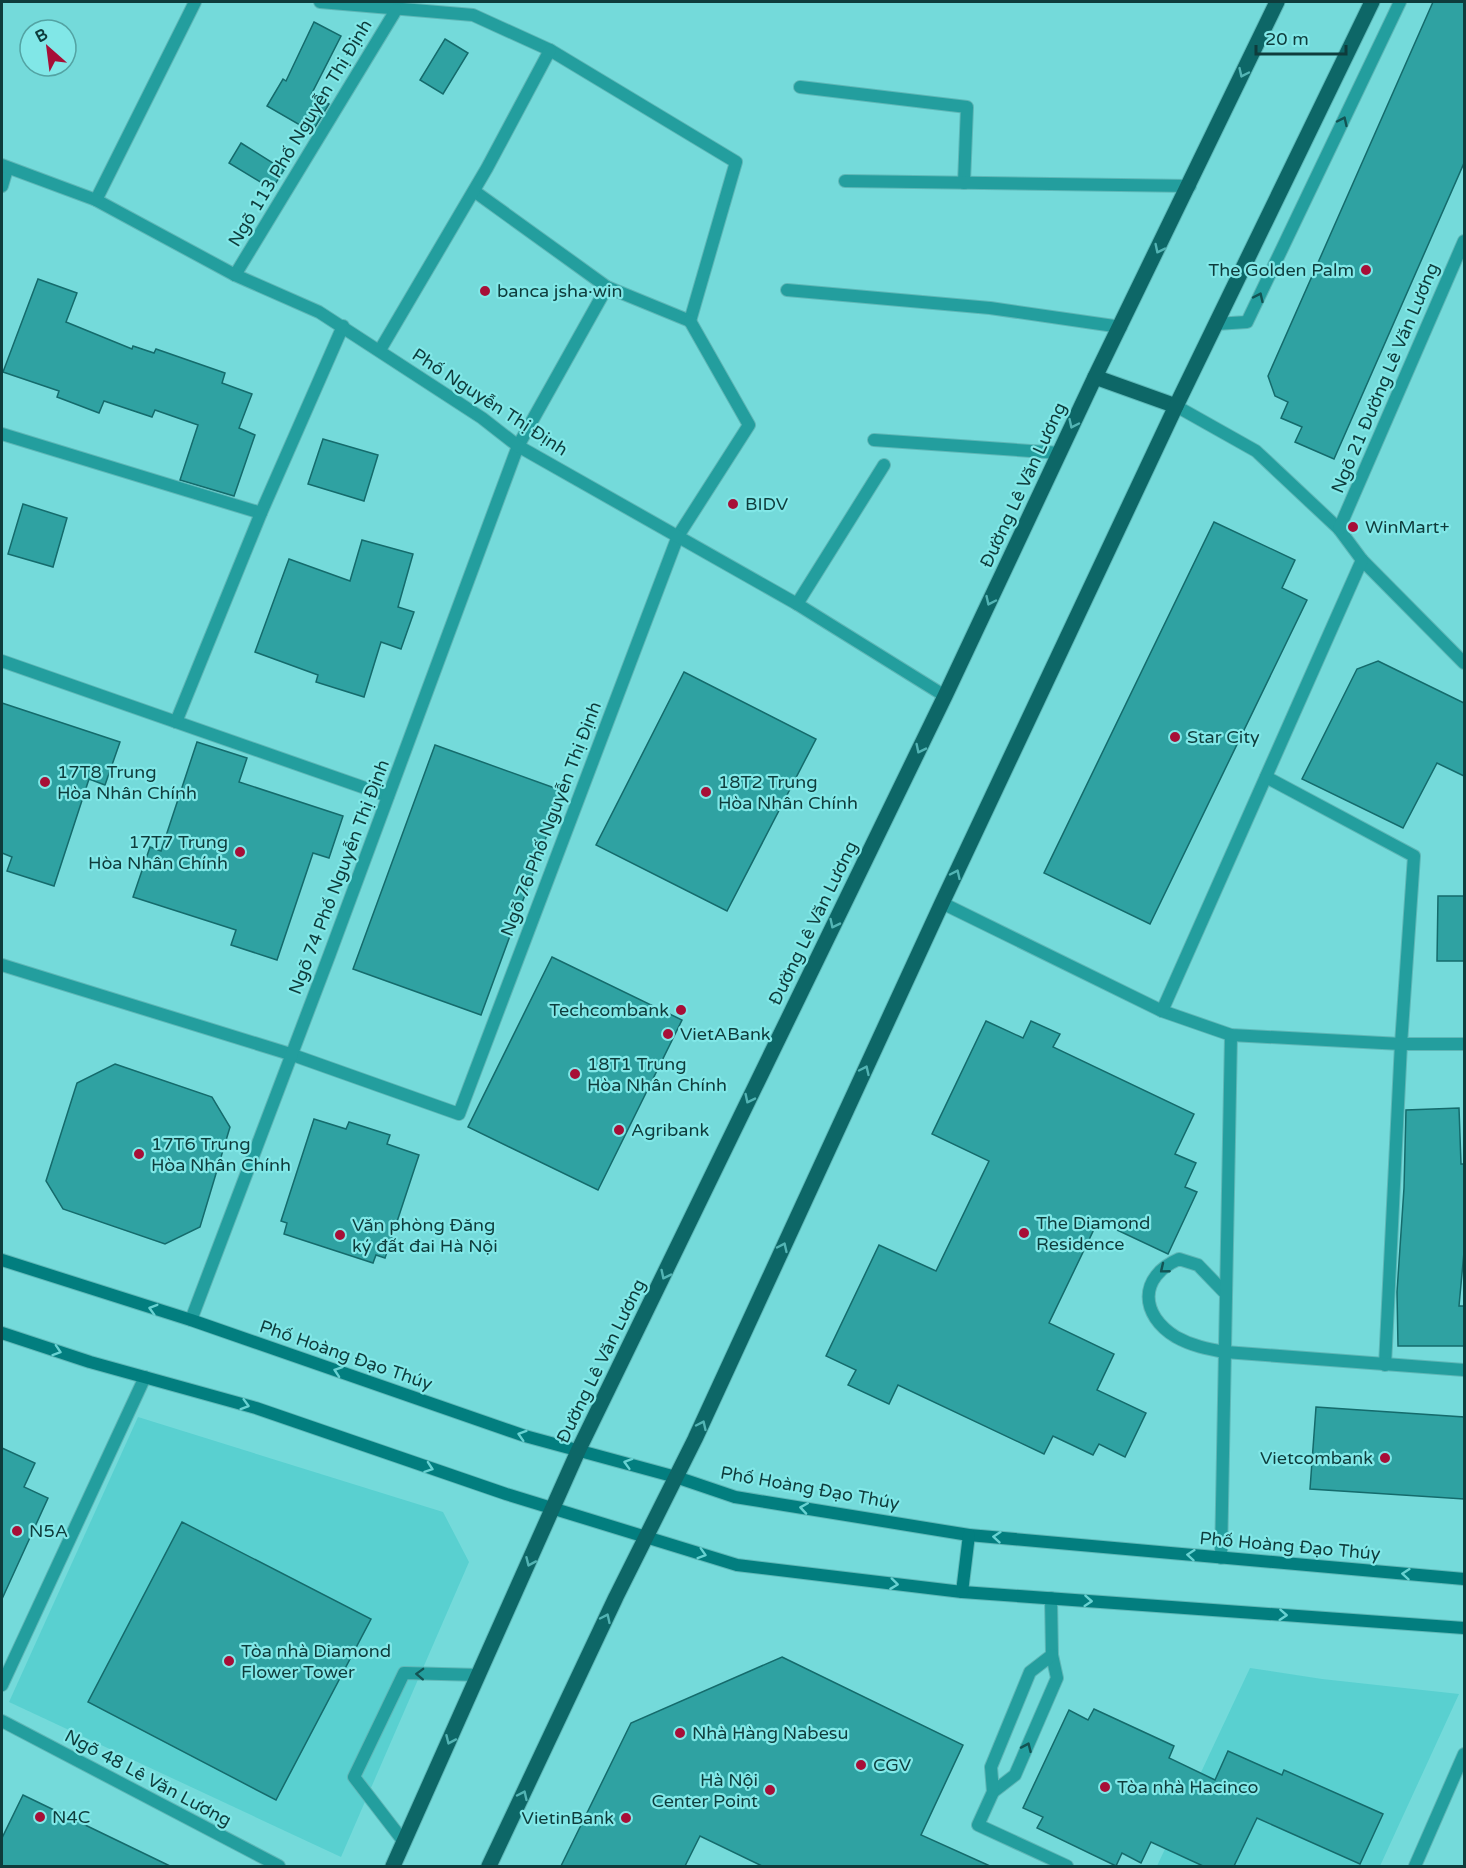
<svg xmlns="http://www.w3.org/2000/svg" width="1466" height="1868" viewBox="0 0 1466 1868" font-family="'Varela Round',sans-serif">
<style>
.built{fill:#59d0d0}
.building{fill:#2fa2a2;stroke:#156b6c;stroke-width:1.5}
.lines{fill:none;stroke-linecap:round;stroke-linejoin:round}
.service-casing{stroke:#5eb7b7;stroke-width:14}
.minor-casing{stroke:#5eb7b7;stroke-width:14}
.tertiary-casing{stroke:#5eb7b7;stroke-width:14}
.secondary-casing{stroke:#5eb7b7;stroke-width:14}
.primary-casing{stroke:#5eb7b7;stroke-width:17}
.service{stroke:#239e9e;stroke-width:12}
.minor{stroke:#239e9e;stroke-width:12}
.tertiary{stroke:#239e9e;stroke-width:12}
.secondary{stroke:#027e7f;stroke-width:12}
.primary{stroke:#0d6767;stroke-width:15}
.oneway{stroke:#53b4b4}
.oneway2{stroke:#135454}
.oneway3{stroke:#68d2d2}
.poi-dot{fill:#a70f37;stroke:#81e7e7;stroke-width:2}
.labels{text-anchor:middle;stroke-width:4.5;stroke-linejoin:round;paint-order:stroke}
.street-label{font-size:18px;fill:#0e3c3c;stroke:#81e7e7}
.poi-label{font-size:18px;fill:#0e3c3c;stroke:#81e7e7;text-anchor:start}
</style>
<rect width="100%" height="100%" fill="#74dada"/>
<g class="built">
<polygon points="138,1417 443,1512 469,1562 341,1857 9,1702"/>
<polygon points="1250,1668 1322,1679 1459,1694 1380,1866 1157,1866"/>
</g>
<g class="building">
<polygon points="1433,2 1464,2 1464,163 1334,459 1295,442 1302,427 1281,418 1288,402 1275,396 1268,376"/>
<polygon points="314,22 341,36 311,95 329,104 312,132 267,106 283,79 286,81"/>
<polygon points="445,39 468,53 443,94 420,80"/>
<polygon points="241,143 284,170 272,189 229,163"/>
<polygon points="38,279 77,293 66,322 132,349 133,346 154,353 156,349 225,373 222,383 252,394 239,428 255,435 234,496 180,480 198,425 155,410 152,417 104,401 99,413 57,397 59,391 3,372"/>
<polygon points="323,439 378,455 364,501 308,484"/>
<polygon points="23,504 67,518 53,567 8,554"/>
<polygon points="1214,522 1295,560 1282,588 1307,600 1150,924 1044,873"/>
<polygon points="362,540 413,554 398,607 414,612 401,649 381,642 364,697 316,682 318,675 255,652 289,559 350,581"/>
<polygon points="1378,661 1464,703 1464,776 1437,763 1403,828 1302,779 1357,669"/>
<polygon points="684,672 816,739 727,911 596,845"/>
<polygon points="2,703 120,742 105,785 89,779 54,886 7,871 12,857 2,853"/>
<polygon points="197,742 247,758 239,782 343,816 329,858 313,853 277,960 231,945 236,930 133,897 150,847 161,851"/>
<polygon points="435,745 563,791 481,1015 353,969"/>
<polygon points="1438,896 1464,896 1464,961 1437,961"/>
<polygon points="552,957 682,1020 598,1190 468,1127"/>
<polygon points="986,1021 1023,1038 1031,1021 1060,1034 1053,1047 1194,1114 1175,1154 1196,1163 1185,1187 1197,1192 1168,1254 1098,1221 1049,1323 1114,1354 1097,1390 1146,1413 1125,1457 1099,1444 1093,1455 1053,1436 1044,1454 898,1385 889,1404 848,1385 856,1370 826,1356 879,1245 936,1271 989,1161 932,1134"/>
<polygon points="115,1064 212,1097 230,1127 200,1227 165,1244 63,1209 46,1181 77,1083"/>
<polygon points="1459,1108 1461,1164 1464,1164 1464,1252 1459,1306 1464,1306 1464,1346 1398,1346 1397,1292 1404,1188 1406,1110"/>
<polygon points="314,1119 346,1129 349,1122 390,1135 387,1144 419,1155 385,1258 376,1255 373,1263 284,1234 287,1223 281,1221"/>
<polygon points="1316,1407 1464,1417 1464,1499 1310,1489"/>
<polygon points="2,1448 35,1463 24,1487 48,1498 2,1599"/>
<polygon points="182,1522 371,1619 276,1800 88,1702"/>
<polygon points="782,1657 963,1745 921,1835 990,1866 762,1866 700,1836 685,1866 561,1866 631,1723"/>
<polygon points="1094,1709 1174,1746 1169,1758 1215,1780 1228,1751 1282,1775 1284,1770 1383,1814 1360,1864 1257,1818 1234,1866 1203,1866 1151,1842 1141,1863 1122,1853 1116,1866 1037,1828 1043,1817 1023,1808 1069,1710 1088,1720"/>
<polygon points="23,1795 170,1866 2,1866 2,1838"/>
</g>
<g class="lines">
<defs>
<g id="service">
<polyline points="320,2 473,15 550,50 736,162 690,321"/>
<polyline points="800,87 967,107 964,183"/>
<polyline points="845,181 1190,186"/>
<polyline points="2,186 7,169"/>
<polyline points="474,191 607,287"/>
<polyline points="96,200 195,2"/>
<polyline points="235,275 396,10"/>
<polyline points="787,290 990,308 1121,327"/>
<polyline points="1216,324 1247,322 1400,2"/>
<polyline points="380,350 487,168 550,50"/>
<polyline points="1176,406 1256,451 1339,529 1362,560 1464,663"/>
<polyline points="2,434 261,513"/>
<polyline points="874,440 1060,453"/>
<polyline points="518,446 607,287 690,321"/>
<polyline points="1339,529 1464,241"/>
<polyline points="678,536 749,425 690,321"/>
<polyline points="797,604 884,465"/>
<polyline points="2,661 388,796"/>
<polyline points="176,722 261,513 343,326"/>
<polyline points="1266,777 1414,856 1401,1044 1385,1365"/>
<path d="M1226,1294L1198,1265L1179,1259C1138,1277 1140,1315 1176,1337C1192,1346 1208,1349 1225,1352L1464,1370"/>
<polyline points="1221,1558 1231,1035"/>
<polyline points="1051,1598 1052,1655 1057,1678 1015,1775 993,1792 978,1825 1067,1866"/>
<polyline points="993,1792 991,1767 1030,1672 1052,1655"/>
<polyline points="404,1842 354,1777 404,1673 479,1675"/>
</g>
<g id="minor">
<polyline points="942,903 1162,1011 1231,1035 1401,1044 1464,1044"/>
<polyline points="2,965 290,1054 459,1114 678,536"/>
<polyline points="1162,1011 1362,560"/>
<polyline points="191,1320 329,956 518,446"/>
<polyline points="2,1685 145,1377"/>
<polyline points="2,1721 279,1866"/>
<polyline points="1415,1866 1464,1754"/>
</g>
<polyline id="tertiary" points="2,165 96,200 235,275 319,312 482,418 518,446 797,604 945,696"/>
<g id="secondary">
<polyline points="2,1260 191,1320 525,1436 676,1477 735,1497 969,1535 1464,1579"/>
<polyline points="2,1333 90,1362 256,1408 506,1494 737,1565 962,1592 1464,1628"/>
<polyline points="962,1592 969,1535"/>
</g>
<g id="primary">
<polyline points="1095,377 1176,406"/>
<polyline points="393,1866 579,1449 945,696 1095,377 1277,2"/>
<polyline points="489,1866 616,1597 695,1439 942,903 1176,406 1372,2"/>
</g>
</defs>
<use href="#service" class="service-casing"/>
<use href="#minor" class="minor-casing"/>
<use href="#tertiary" class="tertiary-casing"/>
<use href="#secondary" class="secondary-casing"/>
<use href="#primary" class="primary-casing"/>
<use href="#service" class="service"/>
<use href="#minor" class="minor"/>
<use href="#tertiary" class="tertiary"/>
<use href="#secondary" class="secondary"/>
<use href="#primary" class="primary"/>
</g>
<defs><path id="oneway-chevron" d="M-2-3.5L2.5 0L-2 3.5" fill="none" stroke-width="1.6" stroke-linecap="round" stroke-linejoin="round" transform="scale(1.5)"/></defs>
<g class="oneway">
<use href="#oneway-chevron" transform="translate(1243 73) rotate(115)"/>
<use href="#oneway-chevron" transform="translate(1159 249) rotate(116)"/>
<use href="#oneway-chevron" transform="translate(1073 424) rotate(115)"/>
<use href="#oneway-chevron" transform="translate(990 601) rotate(115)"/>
<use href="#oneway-chevron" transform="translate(920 749) rotate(116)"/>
<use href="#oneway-chevron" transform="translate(956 874) rotate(-65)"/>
<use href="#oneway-chevron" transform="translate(834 924) rotate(116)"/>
<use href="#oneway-chevron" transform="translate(865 1070) rotate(-65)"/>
<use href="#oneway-chevron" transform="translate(749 1099) rotate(116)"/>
<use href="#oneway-chevron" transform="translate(783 1247) rotate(-65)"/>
<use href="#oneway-chevron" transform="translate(665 1275) rotate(116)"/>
<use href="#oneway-chevron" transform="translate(702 1425) rotate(-65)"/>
<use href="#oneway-chevron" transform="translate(530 1562) rotate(114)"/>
<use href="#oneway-chevron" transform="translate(606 1618) rotate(-65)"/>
<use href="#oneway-chevron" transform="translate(450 1740) rotate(114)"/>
<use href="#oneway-chevron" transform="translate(523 1795) rotate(-65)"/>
</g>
<g class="oneway2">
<use href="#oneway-chevron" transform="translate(1343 121) rotate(-65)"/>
<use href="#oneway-chevron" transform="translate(1259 297) rotate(-65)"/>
<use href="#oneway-chevron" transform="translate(1164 1269) rotate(141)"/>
<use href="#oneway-chevron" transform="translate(420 1674) rotate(-178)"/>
<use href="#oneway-chevron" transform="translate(1027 1747) rotate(-66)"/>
</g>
<g class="oneway3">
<use href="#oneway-chevron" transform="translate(153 1309) rotate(-164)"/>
<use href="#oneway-chevron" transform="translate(57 1351) rotate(18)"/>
<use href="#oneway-chevron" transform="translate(338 1371) rotate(-161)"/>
<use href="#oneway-chevron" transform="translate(245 1405) rotate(16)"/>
<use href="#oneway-chevron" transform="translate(522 1435) rotate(-163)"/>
<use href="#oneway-chevron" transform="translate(628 1463) rotate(-164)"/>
<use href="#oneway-chevron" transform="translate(429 1468) rotate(19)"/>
<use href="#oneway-chevron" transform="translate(804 1508) rotate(-171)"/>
<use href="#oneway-chevron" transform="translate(997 1537) rotate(-175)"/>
<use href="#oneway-chevron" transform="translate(702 1554) rotate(17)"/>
<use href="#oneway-chevron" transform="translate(1191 1555) rotate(-175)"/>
<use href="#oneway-chevron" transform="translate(1406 1574) rotate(-175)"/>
<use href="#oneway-chevron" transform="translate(894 1584) rotate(7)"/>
<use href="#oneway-chevron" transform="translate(1088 1601) rotate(4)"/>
<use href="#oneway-chevron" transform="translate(1283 1615) rotate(4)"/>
</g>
<g class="poi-dot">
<circle cx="1366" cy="270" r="6"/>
<circle cx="485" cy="291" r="6"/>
<circle cx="733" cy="504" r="6"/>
<circle cx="1353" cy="527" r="6"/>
<circle cx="1175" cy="737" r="6"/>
<circle cx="45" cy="782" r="6"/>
<circle cx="706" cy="792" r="6"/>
<circle cx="240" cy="852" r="6"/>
<circle cx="681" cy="1010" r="6"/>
<circle cx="668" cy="1034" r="6"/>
<circle cx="575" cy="1074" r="6"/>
<circle cx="619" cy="1130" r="6"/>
<circle cx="139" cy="1154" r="6"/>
<circle cx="1024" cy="1233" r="6"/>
<circle cx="340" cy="1235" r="6"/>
<circle cx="1385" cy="1458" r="6"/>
<circle cx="17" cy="1531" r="6"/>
<circle cx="229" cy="1661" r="6"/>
<circle cx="680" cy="1733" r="6"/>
<circle cx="861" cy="1765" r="6"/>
<circle cx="1105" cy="1787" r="6"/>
<circle cx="770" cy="1790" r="6"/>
<circle cx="40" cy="1817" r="6"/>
<circle cx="626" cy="1818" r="6"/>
</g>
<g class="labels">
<g class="street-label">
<text transform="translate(300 133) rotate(-59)" y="6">Ngõ 113 Phố Nguyễn Thị Định</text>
<text transform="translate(1385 378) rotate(-67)" y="6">Ngõ 21 Đường Lê Văn Lương</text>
<text transform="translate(490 402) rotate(33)" y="6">Phố Nguyễn Thị Định</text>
<text transform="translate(1023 485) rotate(-65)" y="6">Đường Lê Văn Lương</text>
<text transform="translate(551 819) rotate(-69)" y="6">Ngõ 76 Phố Nguyễn Thị Định</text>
<text transform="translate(339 877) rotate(-69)" y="6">Ngõ 74 Phố Nguyễn Thị Định</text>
<text transform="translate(813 923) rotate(-64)" y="6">Đường Lê Văn Lương</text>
<text transform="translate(346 1355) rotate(19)" y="6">Phố Hoàng Đạo Thúy</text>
<text transform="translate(601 1361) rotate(-64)" y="6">Đường Lê Văn Lương</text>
<text transform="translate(810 1488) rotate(10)" y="6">Phố Hoàng Đạo Thúy</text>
<text transform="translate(1290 1546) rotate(5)" y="6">Phố Hoàng Đạo Thúy</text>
<text transform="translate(148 1778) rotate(28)" y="6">Ngõ 48 Lê Văn Lương</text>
</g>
<g class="poi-label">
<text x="1354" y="276" text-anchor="end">The Golden Palm</text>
<text x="497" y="297">banca jsha·win</text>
<text x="745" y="510">BIDV</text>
<text x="1365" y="533">WinMart+</text>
<text x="1187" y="743">Star City</text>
<text x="57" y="778">17T8 Trung<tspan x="57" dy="21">Hòa Nhân Chính</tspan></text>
<text x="718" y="788">18T2 Trung<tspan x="718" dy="21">Hòa Nhân Chính</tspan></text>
<text x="228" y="848" text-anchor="end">17T7 Trung<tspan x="228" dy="21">Hòa Nhân Chính</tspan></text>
<text x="669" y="1016" text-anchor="end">Techcombank</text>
<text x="680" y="1040">VietABank</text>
<text x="587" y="1070">18T1 Trung<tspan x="587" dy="21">Hòa Nhân Chính</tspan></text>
<text x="631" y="1136">Agribank</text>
<text x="151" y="1150">17T6 Trung<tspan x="151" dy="21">Hòa Nhân Chính</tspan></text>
<text x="1036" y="1229">The Diamond<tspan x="1036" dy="21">Residence</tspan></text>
<text x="352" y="1231">Văn phòng Đăng<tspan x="352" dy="21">ký đất đai Hà Nội</tspan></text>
<text x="1373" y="1464" text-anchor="end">Vietcombank</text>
<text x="29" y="1537">N5A</text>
<text x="241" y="1657">Tòa nhà Diamond<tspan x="241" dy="21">Flower Tower</tspan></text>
<text x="692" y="1739">Nhà Hàng Nabesu</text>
<text x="873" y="1771">CGV</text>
<text x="758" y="1786" text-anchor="end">Hà Nội<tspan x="758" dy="21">Center Point</tspan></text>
<text x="1117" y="1793">Tòa nhà Hacinco</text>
<text x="52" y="1823">N4C</text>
<text x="614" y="1824" text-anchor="end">VietinBank</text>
</g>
</g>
<rect width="1466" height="1868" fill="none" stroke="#0e3c3c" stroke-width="6"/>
<g transform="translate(48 48) rotate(332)"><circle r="28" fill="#81e7e7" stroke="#53a3a3" stroke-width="1.5"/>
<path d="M0-4.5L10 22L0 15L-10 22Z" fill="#a70f37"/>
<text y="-9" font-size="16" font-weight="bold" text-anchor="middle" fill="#0e3c3c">B</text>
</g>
<path d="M1256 45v9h90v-9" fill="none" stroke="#0e3c3c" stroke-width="3"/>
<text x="1265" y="45" font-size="18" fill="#0e3c3c" stroke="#81e7e7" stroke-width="4.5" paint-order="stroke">20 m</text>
</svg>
